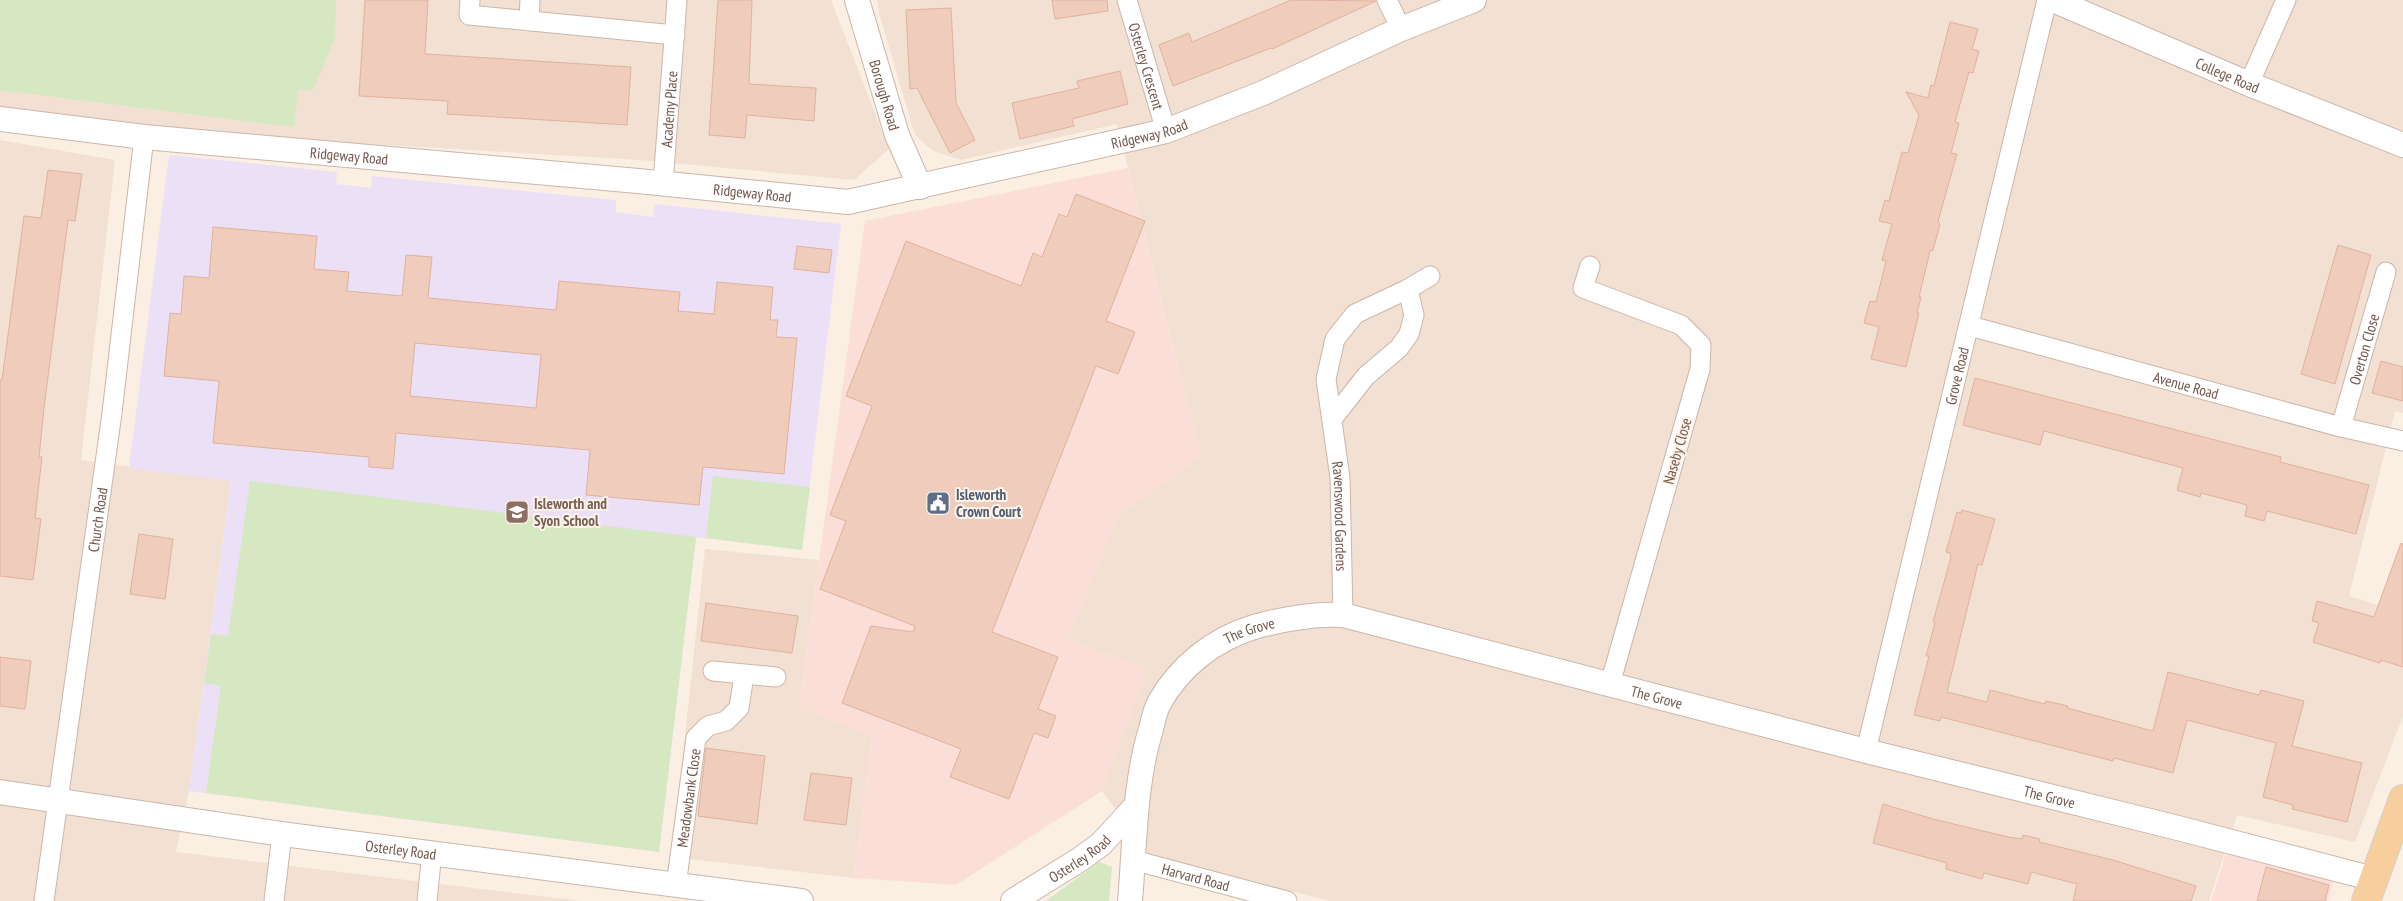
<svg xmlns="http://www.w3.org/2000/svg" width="2403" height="901" viewBox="0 0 2403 901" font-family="'PT Sans Narrow',sans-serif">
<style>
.residential{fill:#f2e0d2}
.commercial{fill:#fbded7}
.education{fill:#ece0f7}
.green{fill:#d5e8c2}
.building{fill:#efccbc;stroke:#e1b19d;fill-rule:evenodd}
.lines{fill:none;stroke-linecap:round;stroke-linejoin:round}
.minor-casing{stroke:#cbb6aa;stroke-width:21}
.tertiary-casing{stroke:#cbb6aa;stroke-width:26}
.primary-casing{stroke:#d7cfcc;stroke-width:30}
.minor{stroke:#fff;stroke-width:19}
.tertiary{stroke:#fff;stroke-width:24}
.primary{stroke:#f7ce9e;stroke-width:28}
.labels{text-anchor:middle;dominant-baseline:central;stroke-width:4;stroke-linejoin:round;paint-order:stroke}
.street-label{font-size:15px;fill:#71554a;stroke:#fef4e9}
.service-label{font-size:15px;font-weight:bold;fill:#4e5e75;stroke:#fef4e9;text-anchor:start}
.education-label{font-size:15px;font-weight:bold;fill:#785e54;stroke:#fef4e9;text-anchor:start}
</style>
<rect width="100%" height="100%" fill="#fbefe3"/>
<path class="residential" d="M 0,0 L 831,0 L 889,149 L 854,180 L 640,160 L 133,130 L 0,109 Z
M 877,0 L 2403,0 L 2403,413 L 2395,411 L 2349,596 L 2403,613 L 2403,716 L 2355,842 L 2237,815 L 2209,901 L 1330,901 L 1149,855 L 1102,791 L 1147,669 L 1068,639 L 1118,516 L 1201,457 L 1117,124 L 961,160 L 933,151 L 915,135 L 880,17 Z
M 0,140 L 115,160 L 81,460 L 231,480 L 189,791 L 176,852 L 581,901 L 0,901 Z
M 705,549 L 819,560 L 799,708 L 872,736 L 854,878 L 672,857 Z"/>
<path class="commercial" d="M 1128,168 L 1201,457 L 1118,516 L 1068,639 L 1147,669 L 1102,791 L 956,885 L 854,878 L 872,736 L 799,709 L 865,221 Z
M 2228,847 L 2333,881 L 2328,901 L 2211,901 Z"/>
<path class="education" d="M 169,155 L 337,172 L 336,184 L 355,186 L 371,188 L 372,176 L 616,200 L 616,212 L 653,217 L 655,204 L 841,224 L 802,550 L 696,537 L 659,852 L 189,791 L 231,481 L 129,468 Z"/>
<path class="green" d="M 0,0 L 336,0 L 335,38 L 313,90 L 298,90 L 294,127 L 0,90 Z
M 713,476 L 810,487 L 802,550 L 706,538 Z
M 250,481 L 696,537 L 659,852 L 206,793 L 221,686 L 204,683 L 211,634 L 228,636 Z
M 1099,862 L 1112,867 L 1109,901 L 1046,901 Z"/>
<path class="building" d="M 365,0 L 428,0 L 425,54 L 631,67 L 627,125 L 447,114 L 448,101 L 359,96 Z
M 718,0 L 752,0 L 749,84 L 816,88 L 814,121 L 747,115 L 745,138 L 709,135 Z
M 1052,0 L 1107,0 L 1108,11 L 1055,19 Z
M 1291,0 L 1376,1 L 1272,49 L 1271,48 L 1173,86 L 1159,45 L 1189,33 L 1192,42 Z
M 951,8 L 956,103 L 975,140 L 950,153 L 917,88 L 910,89 L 906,10 Z
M 1950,22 L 1978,29 L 1972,49 L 1979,51 L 1973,73 L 1969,72 L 1955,122 L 1959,123 L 1951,153 L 1957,154 L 1940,214 L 1938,222 L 1940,224 L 1933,250 L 1930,251 L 1919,297 L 1921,297 L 1917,313 L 1919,313 L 1906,367 L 1871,359 L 1879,327 L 1864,323 L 1870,301 L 1876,302 L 1886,261 L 1882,260 L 1892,224 L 1879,221 L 1885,200 L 1889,201 L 1902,152 L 1908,153 L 1919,115 L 1906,92 L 1928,98 L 1931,85 L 1934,86 Z
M 1120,71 L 1128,104 L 1072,119 L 1074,126 L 1020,139 L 1012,103 L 1079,88 L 1077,81 Z
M 48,170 L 82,174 L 75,221 L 68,220 L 44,408 L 39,457 L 42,457 L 35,518 L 41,519 L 33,580 L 0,576 L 0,380 L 2,380 L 24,216 L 41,218 Z
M 1076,194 L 1145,221 L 1106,321 L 1135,332 L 1118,374 L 1096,366 L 992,632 L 1058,657 L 1038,709 L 1056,716 L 1048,738 L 1034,733 L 1009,799 L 950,777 L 961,749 L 842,703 L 871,626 L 913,632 L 915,626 L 820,589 L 846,521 L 830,515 L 872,406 L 846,396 L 906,241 L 1021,286 L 1033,253 L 1042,257 L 1059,214 L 1067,217 Z
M 213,227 L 317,236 L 314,269 L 349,272 L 347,291 L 402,296 L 406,255 L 432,257 L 428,298 L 556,310 L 559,281 L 680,292 L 678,311 L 714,314 L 717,282 L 773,287 L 770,320 L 778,320 L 776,337 L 797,338 L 784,474 L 703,467 L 699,505 L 586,495 L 590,450 L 396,433 L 393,469 L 369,467 L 369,457 L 213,443 L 219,381 L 164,376 L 170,313 L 181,314 L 184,276 L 209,278 ZM 415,343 L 541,355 L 536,408 L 410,396 Z
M 2338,245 L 2371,255 L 2335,384 L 2301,374 Z
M 797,246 L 832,250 L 829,273 L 794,269 Z
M 2381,361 L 2403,367 L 2403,401 L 2372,393 Z
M 1975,378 L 2281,457 L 2280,462 L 2369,485 L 2356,534 L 2267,511 L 2264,521 L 2245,516 L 2247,505 L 2201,493 L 2200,497 L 2177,490 L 2183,468 L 2044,431 L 2040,445 L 1963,425 Z
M 1962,510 L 1995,519 L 1982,565 L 1978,564 L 1947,692 L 1987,702 L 1990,690 L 2045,704 L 2046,701 L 2068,706 L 2067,708 L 2153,731 L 2168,672 L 2259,695 L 2261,690 L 2304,701 L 2292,746 L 2362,763 L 2347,822 L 2292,809 L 2293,805 L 2263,797 L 2276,743 L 2187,720 L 2173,773 L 2114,758 L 2113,761 L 1941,717 L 1940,721 L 1914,715 L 1929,656 L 1926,656 L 1935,623 L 1933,622 L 1951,557 L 1950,553 L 1946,552 L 1957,512 L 1961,513 Z
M 139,534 L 173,539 L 165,599 L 130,594 Z
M 2401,543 L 2403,544 L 2403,667 L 2381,660 L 2380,663 L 2313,642 L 2319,623 L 2312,621 L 2317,601 L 2374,617 Z
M 706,603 L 798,616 L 792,653 L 701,641 Z
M 0,657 L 31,661 L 25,709 L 0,706 Z
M 706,748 L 765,756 L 757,824 L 698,816 Z
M 811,773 L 852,778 L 846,825 L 804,820 Z
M 1883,804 L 1933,819 L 2008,837 L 2022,839 L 2023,835 L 2040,839 L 2039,842 L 2113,860 L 2196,886 L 2191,901 L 2073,901 L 2077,884 L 2031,872 L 2028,884 L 1984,873 L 1982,879 L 1946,869 L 1947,863 L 1873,843 Z
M 2266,867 L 2329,885 L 2325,901 L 2257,901 Z"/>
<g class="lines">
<g class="minor-casing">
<g id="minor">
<path d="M 470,0 L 469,15 L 675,35"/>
<path id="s1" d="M 1127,0 L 1166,131"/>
<path d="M 1387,0 L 1401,29"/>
<path d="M 529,21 L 530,0"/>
<path d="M 2249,84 L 2286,0"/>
<path id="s2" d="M 663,183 L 677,0"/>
<path d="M 1590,266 L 1583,288 L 1681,325 L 1701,345 L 1700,369 L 1610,684"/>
<path d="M 1408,289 L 1430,276"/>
<path id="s3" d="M 1970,326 L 2341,427 L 2403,441"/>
<path id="s4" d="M 1333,418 L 1366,376 L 1399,348 L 1409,334 L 1414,315 L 1408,289 L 1355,314 L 1335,339 L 1326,379 L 1340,478 L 1343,615"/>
<path id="s5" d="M 2341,427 L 2386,272"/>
<path d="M 713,671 L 776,677"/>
<path id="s6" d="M 1866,751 L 2047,0"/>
<path id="s7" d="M 1133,860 L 1287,901"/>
<path id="s8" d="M 676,886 L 696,738 L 708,726 L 726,721 L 739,708 L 744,675"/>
<path id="s9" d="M 44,901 L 112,413 L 144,137"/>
<path d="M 274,901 L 282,834"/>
<path d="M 427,901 L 432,852"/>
</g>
</g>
<g class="tertiary-casing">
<g id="tertiary">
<path id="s10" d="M 857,0 L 897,135 L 920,187"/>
<path id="s11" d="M 2053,0 L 2249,84 L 2403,145"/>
<path id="s12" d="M 0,119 L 144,137 L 638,181 L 848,202 L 1166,131 L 1263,93 L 1401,29 L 1474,0"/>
<path id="s13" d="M 0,792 L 282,834 L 801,901"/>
<path id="s14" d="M 1013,901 L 1079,860 L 1101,844 L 1137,805"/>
<path id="s15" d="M 1130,901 C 1135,844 1134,784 1151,729 C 1153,720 1155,711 1159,703 C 1179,667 1214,639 1254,627 C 1283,619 1313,613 1343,615 L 1866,751 L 2174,827 L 2374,879"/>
</g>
</g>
<g class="primary-casing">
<path id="primary" d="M 2366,901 L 2403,799"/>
</g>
<use href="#minor" class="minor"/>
<use href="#tertiary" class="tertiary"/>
<use href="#primary" class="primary"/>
</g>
<defs>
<g id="civic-square" transform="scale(1.25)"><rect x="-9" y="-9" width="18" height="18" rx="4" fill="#5c6f8a" stroke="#fef4e9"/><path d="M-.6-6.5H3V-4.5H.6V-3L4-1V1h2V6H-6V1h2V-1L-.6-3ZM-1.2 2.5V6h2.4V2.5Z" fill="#fff"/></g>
<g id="school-square" transform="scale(1.25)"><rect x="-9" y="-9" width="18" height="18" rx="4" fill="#8d6e63" stroke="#fef4e9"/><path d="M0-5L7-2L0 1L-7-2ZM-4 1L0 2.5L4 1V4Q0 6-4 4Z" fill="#fff"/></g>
</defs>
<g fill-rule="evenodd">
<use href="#civic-square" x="938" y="503"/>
<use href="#school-square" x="517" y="512"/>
</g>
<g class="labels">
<g class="street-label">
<text stroke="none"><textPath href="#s1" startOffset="69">Osterley Crescent</textPath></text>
<text stroke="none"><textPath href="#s11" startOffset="190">College Road</textPath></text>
<text stroke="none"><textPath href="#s10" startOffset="99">Borough Road</textPath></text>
<text stroke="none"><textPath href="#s2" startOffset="74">Academy Place</textPath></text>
<text stroke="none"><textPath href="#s12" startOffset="1161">Ridgeway Road</textPath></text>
<text stroke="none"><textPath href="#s12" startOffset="351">Ridgeway Road</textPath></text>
<text stroke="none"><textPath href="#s12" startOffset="756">Ridgeway Road</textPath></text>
<text stroke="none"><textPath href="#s5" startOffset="81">Overton Close</textPath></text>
<text stroke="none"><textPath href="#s6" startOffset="386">Grove Road</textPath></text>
<text stroke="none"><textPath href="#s3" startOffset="224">Avenue Road</textPath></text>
<text transform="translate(1677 451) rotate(-74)">Naseby Close</text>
<text stroke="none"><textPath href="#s4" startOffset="430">Ravenswood Gardens</textPath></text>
<text stroke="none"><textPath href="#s9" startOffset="385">Church Road</textPath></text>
<text stroke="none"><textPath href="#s15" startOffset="320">The Grove</textPath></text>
<text stroke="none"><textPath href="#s15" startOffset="740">The Grove</textPath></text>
<text stroke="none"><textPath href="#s15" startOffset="1145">The Grove</textPath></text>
<text stroke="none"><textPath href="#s8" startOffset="89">Meadowbank Close</textPath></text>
<text stroke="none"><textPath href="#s13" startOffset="405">Osterley Road</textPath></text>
<text stroke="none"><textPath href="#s14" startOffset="79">Osterley Road</textPath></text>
<text stroke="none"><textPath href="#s7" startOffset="65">Harvard Road</textPath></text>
</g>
<g class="service-label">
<text x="956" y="494">Isleworth<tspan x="956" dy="17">Crown Court</tspan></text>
</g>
<g class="education-label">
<text x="534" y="503">Isleworth and<tspan x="534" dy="17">Syon School</tspan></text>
</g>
</g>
</svg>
